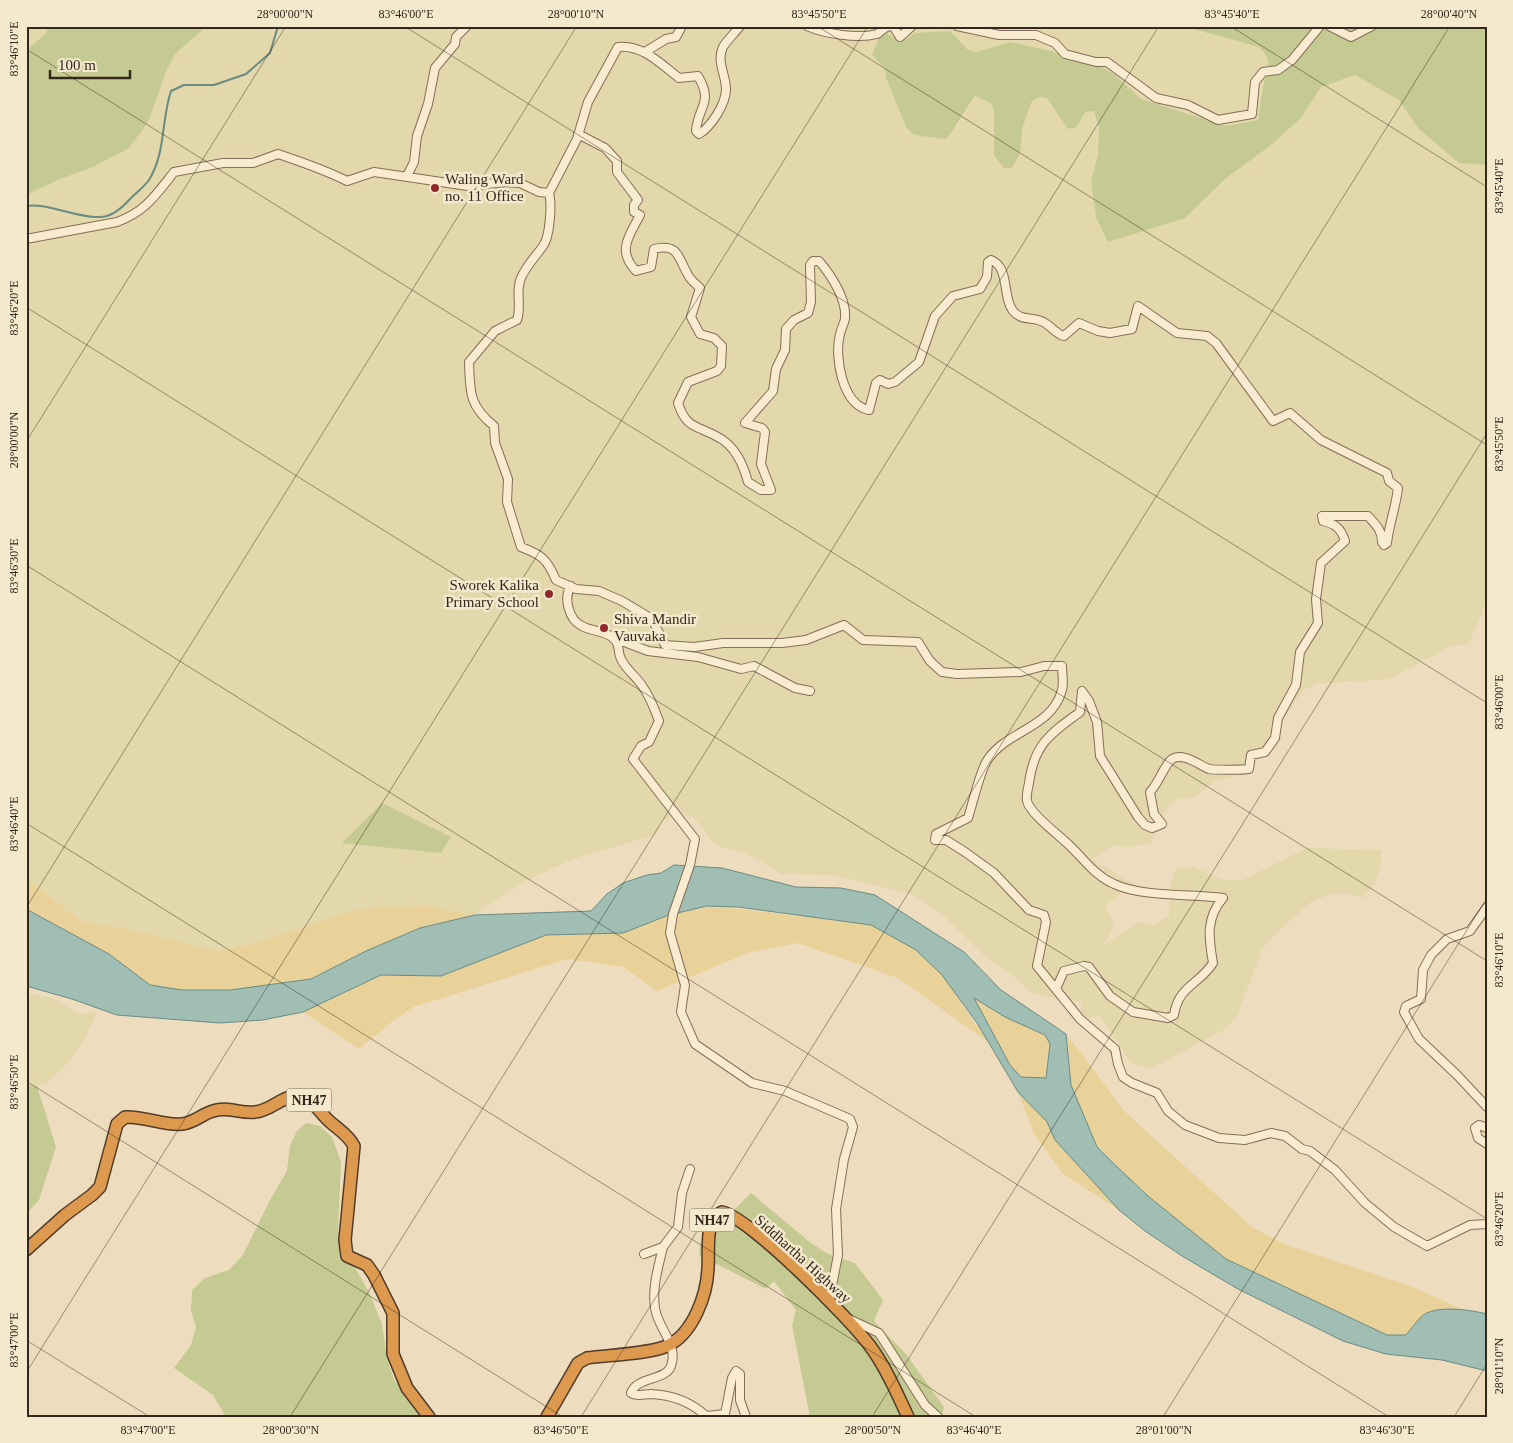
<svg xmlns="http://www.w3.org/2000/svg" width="1513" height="1443" viewBox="0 0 1513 1443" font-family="'Times New Roman',serif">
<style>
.farmland{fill:#e2d8ab}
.green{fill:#c5ca92}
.sand{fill:#e9d29a}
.water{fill:#a1beb5;stroke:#698b82;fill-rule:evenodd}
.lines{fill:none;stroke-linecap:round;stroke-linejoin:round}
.stream{stroke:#698b82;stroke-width:2}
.minor-casing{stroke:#846e57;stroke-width:10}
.highway-casing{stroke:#523c2c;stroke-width:14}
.minor{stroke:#f8ebd0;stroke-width:8}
.highway{stroke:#dd9a4e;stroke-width:11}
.ticks{fill:none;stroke:#34271c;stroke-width:1;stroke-opacity:0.45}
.poi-dot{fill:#92282c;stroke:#f4e8cd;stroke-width:2}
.labels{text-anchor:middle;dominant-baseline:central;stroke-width:5;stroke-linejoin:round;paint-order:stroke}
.shield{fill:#f4e8cd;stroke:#6e6151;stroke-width:1}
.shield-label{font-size:14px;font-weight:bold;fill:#34271c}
.poi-label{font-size:15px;fill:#34271c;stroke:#f4e8cd;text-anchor:start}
.street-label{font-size:15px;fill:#34271c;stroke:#f4e8cd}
.neatline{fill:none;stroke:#34271c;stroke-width:2}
.ticks-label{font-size:12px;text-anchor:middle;fill:#34271c}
</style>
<rect width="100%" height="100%" fill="#edddbe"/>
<path class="farmland" d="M 26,26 L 49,26 L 46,33 L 26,51 Z
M 207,26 L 1182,26 L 1259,47 L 1266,53 L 1270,70 L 1263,84 L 1258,120 L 1226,126 L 1141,99 L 1115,75 L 1101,67 L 1051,51 L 1010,42 L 977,52 L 968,50 L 950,31 L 901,43 L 872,55 L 885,69 L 886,78 L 906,127 L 958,126 L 964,109 L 976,96 L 991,103 L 994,111 L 994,155 L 1020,153 L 1023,126 L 1032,101 L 1039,97 L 1047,98 L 1077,127 L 1085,112 L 1094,111 L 1099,127 L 1098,155 L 1091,181 L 1096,217 L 1226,178 L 1270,146 L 1301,118 L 1321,87 L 1355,75 L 1399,100 L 1419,129 L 1459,163 L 1487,165 L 1487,600 L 1469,644 L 1451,646 L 1390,679 L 1318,684 L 1302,691 L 1249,772 L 1215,781 L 1195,797 L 1179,799 L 1166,810 L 1152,842 L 1129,848 L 1114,845 L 1093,858 L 1096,862 L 1134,884 L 1105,906 L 1114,924 L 1107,940 L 1098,949 L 1137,922 L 1154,925 L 1169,916 L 1170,885 L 1176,868 L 1193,867 L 1225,880 L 1243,880 L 1307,848 L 1381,850 L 1381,867 L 1375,883 L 1363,898 L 1346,893 L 1328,895 L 1311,902 L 1272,937 L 1262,950 L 1237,1016 L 1226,1029 L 1150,1069 L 1131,1063 L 1100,1016 L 1080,1019 L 1082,1002 L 1032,993 L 1006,970 L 991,962 L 941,913 L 912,894 L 833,875 L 781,874 L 745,852 L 720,847 L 713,843 L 693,816 L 680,815 L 663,820 L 655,835 L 573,859 L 526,881 L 475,915 L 425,905 L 217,951 L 128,929 L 83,922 L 26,878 L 26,195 L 60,179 L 91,168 L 167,69 L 175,54 Z
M 26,993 L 53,998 L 75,1011 L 84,1014 L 92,1012 L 96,1015 L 83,1042 L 65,1066 L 46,1084 L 37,1086 L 26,1085 Z"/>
<path class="green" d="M 49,26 L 207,26 L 175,54 L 167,69 L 148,122 L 129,148 L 91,168 L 60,179 L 26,195 L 26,51 L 46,33 Z
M 1182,26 L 1487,26 L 1487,165 L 1459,163 L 1419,129 L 1399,100 L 1355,75 L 1321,87 L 1301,118 L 1270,146 L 1226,178 L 1185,218 L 1108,242 L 1096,217 L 1091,181 L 1098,155 L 1099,127 L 1094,111 L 1085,112 L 1077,127 L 1068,129 L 1047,98 L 1039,97 L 1032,101 L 1023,126 L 1020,153 L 1012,168 L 1004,168 L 994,155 L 994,111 L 991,103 L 975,96 C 964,110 958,125 946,139 L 920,136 L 912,133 L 906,127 L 886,78 L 885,69 L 872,55 L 879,38 L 887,33 L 901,43 L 915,33 L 950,31 L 968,50 L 977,52 L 1010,42 L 1051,51 L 1101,67 L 1115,75 L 1141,99 L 1226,126 L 1258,120 C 1260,109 1261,98 1263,87 C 1266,70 1275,62 1259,47 Z
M 382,803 L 451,837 L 441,853 L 342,843 Z
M 26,1085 L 37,1086 L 56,1147 L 39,1200 L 26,1214 Z
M 306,1123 L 320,1126 L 332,1137 L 341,1162 L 338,1229 L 341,1243 L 370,1294 L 382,1324 L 387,1359 L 394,1379 L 420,1417 L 226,1417 L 213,1395 L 174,1368 L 191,1345 L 196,1327 L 191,1311 L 192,1290 L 205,1278 L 229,1270 L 243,1255 L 270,1200 L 287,1171 L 290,1145 L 297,1131 Z
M 751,1193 L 811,1243 L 828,1254 L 855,1263 L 883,1300 L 874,1321 L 906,1354 L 944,1407 L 942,1417 L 810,1417 L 792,1325 L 796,1310 L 774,1281 L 766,1289 L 699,1255 L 704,1218 L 734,1210 Z"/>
<path class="sand" d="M 26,878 L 83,922 L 128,929 L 217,951 L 255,943 L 360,909 L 425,905 L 475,915 L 420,928 L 366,951 L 311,979 L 230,990 L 182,990 L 150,985 L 109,954 L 26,909 Z
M 715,906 L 871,925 L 916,950 L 942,975 L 988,1042 L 898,978 L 797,943 L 748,953 L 657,991 L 623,967 L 568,959 L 413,1007 L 393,1021 L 359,1049 L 303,1012 L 381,975 L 441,976 L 546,935 L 623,933 L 673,914 Z
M 973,998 L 1005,1017 L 1045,1035 L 1050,1044 L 1046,1079 L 1021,1077 L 1010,1065 Z
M 1067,1036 L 1083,1055 L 1124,1111 L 1252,1227 L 1284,1244 L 1410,1286 L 1460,1308 L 1423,1315 L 1406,1335 L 1387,1335 L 1226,1259 L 1148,1196 L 1112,1162 L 1097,1147 L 1071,1085 Z
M 1018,1092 L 1047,1122 L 1055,1140 L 1119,1210 L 1062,1173 L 1034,1134 Z"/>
<path class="water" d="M 674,865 L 722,868 L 796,887 L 841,888 L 875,895 L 964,952 L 1001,990 L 1066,1034 L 1071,1085 L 1097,1147 L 1112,1162 L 1148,1196 L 1226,1259 L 1387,1335 L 1406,1335 C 1411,1329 1416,1322 1421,1317 C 1434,1304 1471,1310 1487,1314 L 1487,1371 L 1442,1360 L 1386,1354 L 1343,1341 L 1238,1289 L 1182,1256 L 1145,1231 L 1119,1210 L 1055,1140 L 1047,1122 L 1018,1092 L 977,1023 L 942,975 L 916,950 L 871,925 L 738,907 L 707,906 L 669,915 L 623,933 L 546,935 L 441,976 L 381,975 L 303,1012 L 263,1020 L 220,1023 L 117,1015 L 72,999 L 26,986 L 26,909 L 109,954 L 150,985 L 182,990 L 230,990 L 311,979 L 366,951 L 420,928 L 475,915 L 591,911 L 607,894 L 623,883 L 647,875 L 661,873 ZM 974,998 L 1005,1017 L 1045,1035 L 1050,1044 L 1046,1078 L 1021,1077 L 1010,1065 Z"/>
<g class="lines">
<path class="stream" d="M 26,206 C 50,203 73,217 98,217 C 110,218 122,208 130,199 C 136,193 144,187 149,180 C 166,152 161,121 171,91 L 184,85 L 214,85 L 246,74 L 270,53 L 278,26"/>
<g class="minor-casing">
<path id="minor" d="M 807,26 C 825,34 858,39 877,34 C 882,32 883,27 890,26
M 893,26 L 900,37 L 912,26
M 957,26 L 999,35 L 1036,35 L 1055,43 L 1065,54 L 1096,62 L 1107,62 L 1156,98 L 1188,105 L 1218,120 L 1252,114 L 1255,82 L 1263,72 L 1278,70 L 1292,60 L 1320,26
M 1329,26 L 1351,37 L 1372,26
M 645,52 L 666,39 L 676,37 L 682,26
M 578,134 L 605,148 L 617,161 L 617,172 L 638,200 L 634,205 L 634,212 L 640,215 C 630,235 616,250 636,271 L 651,267 L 654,249 C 678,243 678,257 687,273 C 690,280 695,283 700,288 L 691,317 L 700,334 L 714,338 L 722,346 L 721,366 L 717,371 L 688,382 L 678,403 C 686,428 695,425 716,436 C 735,445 743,464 748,482 L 761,490 L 771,490 L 761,464 L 765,432 L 762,428 L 745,423 L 773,391 L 776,369 L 785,350 L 786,329 L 794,320 L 808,313 L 811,302 L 810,265 L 813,261 L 819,261 C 831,275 847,299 845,319 C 844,324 841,329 840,334 C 834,356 842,405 869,410 L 876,383 L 880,380 L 888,384 L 895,382 L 919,362 L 935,316 L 953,296 L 980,289 L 987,277 L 988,262 L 991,260 C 1010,267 1002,297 1013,311 C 1022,322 1035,316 1045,323 C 1052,327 1056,334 1064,336 L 1079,323 L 1098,331 L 1110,333 L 1132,329 L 1138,306 L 1177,333 L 1207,336 L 1216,343 L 1273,421 L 1290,413 L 1321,440 L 1387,473 L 1389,481 L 1398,488 C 1396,507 1389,524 1387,543 L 1384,545 L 1382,542 C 1382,530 1376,525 1368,516 L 1322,516 L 1323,521 C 1335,524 1341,528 1345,541 L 1321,563 L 1316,599 L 1318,623 L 1300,652 L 1296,685 L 1278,718 L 1275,738 L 1265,752 L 1251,755 L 1249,769 C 1244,770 1213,770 1209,769 C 1199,765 1183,752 1172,759 C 1164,765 1159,783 1150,792 L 1154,814 L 1162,824 L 1152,828 L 1145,825 L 1138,817 L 1100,756 L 1097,722 L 1089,701 L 1082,691 L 1080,712 C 1051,733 1034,744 1029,783 C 1028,788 1026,796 1027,801 C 1030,814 1059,835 1069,845 C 1084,859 1094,875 1114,884 C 1141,897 1192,894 1223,898 C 1205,919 1209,939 1213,963 C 1200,984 1178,986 1174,1015 L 1168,1018 L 1133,1012 L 1110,996 L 1089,967 L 1084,966 L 1064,971 L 1056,989
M 407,176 L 414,162 L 417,136 L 428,104 L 435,68 L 455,44 L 456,37 L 467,26
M 549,193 C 552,204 550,237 543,246 C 536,256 526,266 521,278 C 515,292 522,306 517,320 L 495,331 L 469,362 C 470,392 469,406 494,426 L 495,443 L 508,479 L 507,502 L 521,547 C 542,555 547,559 556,580 L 576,589 L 599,591 L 622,601 L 652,619 L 665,645 L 694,647 L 723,643 L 782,643 L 806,640 L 844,625 L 863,640 L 918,642 L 930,661 L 942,672 L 957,674 L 1021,672 L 1044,666 L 1062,666 C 1062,673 1064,683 1062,690 C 1052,728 1008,730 988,759 C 980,770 973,803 968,818 L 936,834 L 935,840 L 946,840 L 965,852 L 994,873 L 1029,910 L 1044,915 L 1046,922 L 1037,966 L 1080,1019 L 1115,1049 L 1118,1064 L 1123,1077 L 1132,1083 L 1157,1093 L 1168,1111 L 1185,1125 L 1219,1138 L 1245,1140 L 1271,1133 L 1285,1136 L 1302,1149 L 1310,1151 L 1335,1170 L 1365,1203 L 1394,1227 L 1427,1246 L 1470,1225 L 1487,1224
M 26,239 L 117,222 C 146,211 155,196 174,172 L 223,163 L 253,163 L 278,154 C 302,162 325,170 347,181 L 374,172 L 468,186 L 506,182 L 520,183 L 539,192 L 549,193 L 577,139 L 588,102 L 618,47 C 642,44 661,64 679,78 L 698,76 C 714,104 698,105 696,131 L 699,134 C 711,127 726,104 726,89 C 726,75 716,61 723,47 C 727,40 735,33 740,26
M 571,586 C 563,598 569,620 582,626 C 592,632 606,630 614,639 C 621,646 617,652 621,659 C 626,670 637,677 643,687 C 650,697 655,710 659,721 L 649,742 L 641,746 L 633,759 L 695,839 L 690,865 L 673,914 L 670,933 L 685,985 L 681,1012 L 695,1044 L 752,1083 L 785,1091 L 850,1119 L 853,1127 L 844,1159 L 836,1209 L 838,1255 L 829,1301
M 614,638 L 648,651 L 698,657 L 741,669 L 754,666 L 795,688 L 810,691
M 1487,907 L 1470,931 L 1447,939 L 1431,955 L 1423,970 L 1421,999 L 1406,1006 L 1404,1012 L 1419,1039 L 1457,1075 L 1487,1107
M 1487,1128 L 1479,1125 L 1475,1128 L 1478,1138 L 1487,1144
M 663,1247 L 678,1227 L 682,1193 L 690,1169
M 644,1254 L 663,1247 C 658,1268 652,1287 655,1308 C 657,1327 679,1345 671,1366 C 666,1381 637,1376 631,1393 C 637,1397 644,1394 651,1394 C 672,1395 691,1402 706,1416 L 725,1414 L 732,1378 L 736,1371 L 740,1374 L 740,1400 L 746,1417
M 847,1318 L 879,1333 L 925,1405 L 938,1417"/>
</g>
<g class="highway-casing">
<path id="highway" d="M 26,1250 L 65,1215 L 92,1195 L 100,1187 L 117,1124 L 125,1117 C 145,1116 163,1126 182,1124 C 194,1123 202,1114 213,1111 C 228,1106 241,1114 255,1112 C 270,1111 280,1098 294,1096 C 310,1095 318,1110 327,1119 C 337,1129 347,1133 354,1146 L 345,1240 L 347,1256 L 367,1265 L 374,1275 L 393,1313 L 393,1354 L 407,1388 L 429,1417
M 547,1417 L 578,1363 L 587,1358 C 608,1355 649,1354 667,1346 C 693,1334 707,1295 708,1268 C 709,1252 706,1229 715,1216 L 722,1212 C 750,1218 850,1319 870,1346 C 885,1366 897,1393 908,1417"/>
</g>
<use href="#minor" class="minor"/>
<use href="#highway" class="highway"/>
</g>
<path class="ticks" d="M 404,26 L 1487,703M 817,26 L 1487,445M 1230,26 L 1487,187M 26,49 L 1487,961M 26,307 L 1487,1219M 26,442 L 286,26M 26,565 L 1389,1417M 26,823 L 976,1417M 26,908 L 577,26M 26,1081 L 563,1417M 26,1340 L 150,1417M 26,1373 L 868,26M 290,1417 L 1159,26M 581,1417 L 1450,26M 872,1417 L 1487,433M 1163,1417 L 1487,898M 1454,1417 L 1487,1364"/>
<g class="poi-dot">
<circle cx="435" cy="188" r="5"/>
<circle cx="549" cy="594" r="5"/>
<circle cx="604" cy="628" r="5"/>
</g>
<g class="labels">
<g class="shield">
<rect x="286.5" y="1088.5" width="45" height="23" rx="4"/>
<rect x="689.5" y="1208.5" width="45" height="23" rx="4"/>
</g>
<g class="shield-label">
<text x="309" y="1100">NH47</text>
<text x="712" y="1220">NH47</text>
</g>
<g class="poi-label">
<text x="445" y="179">Waling Ward<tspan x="445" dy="17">no. 11 Office</tspan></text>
<text x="539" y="585" text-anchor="end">Sworek Kalika<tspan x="539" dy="17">Primary School</tspan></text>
<text x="614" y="619">Shiva Mandir<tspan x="614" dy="17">Vauvaka</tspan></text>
</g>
<g class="street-label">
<text transform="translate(803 1259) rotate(42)">Siddhartha Highway</text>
</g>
</g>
<rect width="1513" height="1443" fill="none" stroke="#f4e8cd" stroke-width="55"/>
<path d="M50 70v8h80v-8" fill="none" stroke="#34271c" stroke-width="2.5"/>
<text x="58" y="70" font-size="15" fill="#34271c" stroke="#f4e8cd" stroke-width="4" paint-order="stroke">100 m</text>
<rect x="28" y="28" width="1458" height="1388" class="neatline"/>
<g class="ticks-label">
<text x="285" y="18">28°00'00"N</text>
<text x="406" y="18">83°46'00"E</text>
<text x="576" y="18">28°00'10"N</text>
<text x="819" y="18">83°45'50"E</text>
<text x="1232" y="18">83°45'40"E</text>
<text x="1449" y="18">28°00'40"N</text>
<text transform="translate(14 49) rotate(-90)" y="4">83°46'10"E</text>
<text transform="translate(1499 186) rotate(-90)" y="4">83°45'40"E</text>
<text transform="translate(14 308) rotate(-90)" y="4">83°46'20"E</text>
<text transform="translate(14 440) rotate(-90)" y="4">28°00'00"N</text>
<text transform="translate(1499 444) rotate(-90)" y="4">83°45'50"E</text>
<text transform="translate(14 566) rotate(-90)" y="4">83°46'30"E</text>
<text transform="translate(1499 702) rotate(-90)" y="4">83°46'00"E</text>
<text transform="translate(14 824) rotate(-90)" y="4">83°46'40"E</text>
<text transform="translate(1499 960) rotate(-90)" y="4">83°46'10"E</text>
<text transform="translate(14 1082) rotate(-90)" y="4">83°46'50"E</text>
<text transform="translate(1499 1219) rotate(-90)" y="4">83°46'20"E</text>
<text transform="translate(14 1340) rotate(-90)" y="4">83°47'00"E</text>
<text transform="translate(1499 1366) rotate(-90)" y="4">28°01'10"N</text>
<text x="148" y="1434">83°47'00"E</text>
<text x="291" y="1434">28°00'30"N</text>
<text x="561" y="1434">83°46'50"E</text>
<text x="873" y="1434">28°00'50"N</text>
<text x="974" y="1434">83°46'40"E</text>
<text x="1164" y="1434">28°01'00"N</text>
<text x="1387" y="1434">83°46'30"E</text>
</g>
</svg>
